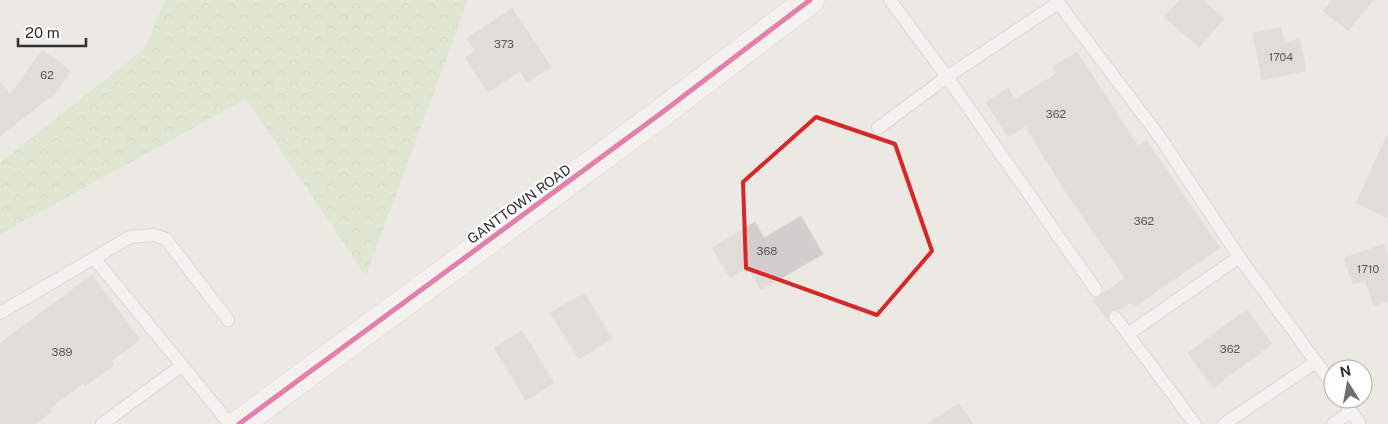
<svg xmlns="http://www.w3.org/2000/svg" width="1388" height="424" viewBox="0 0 1388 424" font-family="'Public Sans',sans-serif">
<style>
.forest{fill:url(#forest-crowns)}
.building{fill:#d1cecb;stroke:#d7d4d0}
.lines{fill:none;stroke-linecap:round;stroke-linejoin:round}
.service-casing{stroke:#c5c4c5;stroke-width:14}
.tertiary-casing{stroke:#c5c4c5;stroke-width:29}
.service{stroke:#fcfcfb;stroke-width:12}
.tertiary{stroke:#fcfcfb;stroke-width:28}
.cycleway-casing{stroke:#fff;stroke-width:8}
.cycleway{stroke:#d6006c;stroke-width:5}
.marked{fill:none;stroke:#d62828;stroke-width:4;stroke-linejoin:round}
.labels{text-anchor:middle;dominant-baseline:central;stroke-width:4.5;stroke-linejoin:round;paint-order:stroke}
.number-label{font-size:11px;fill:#585857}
.street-label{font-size:14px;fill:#2e2e2e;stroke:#fff}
</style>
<defs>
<pattern id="forest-crowns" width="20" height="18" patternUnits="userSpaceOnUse" patternTransform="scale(1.25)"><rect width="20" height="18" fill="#cee6be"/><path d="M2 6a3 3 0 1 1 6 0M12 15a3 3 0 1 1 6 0" fill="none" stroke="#b1c6a4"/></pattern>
</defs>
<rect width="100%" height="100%" fill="#ece8e4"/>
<path class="forest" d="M 165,0 L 468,0 L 366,276 L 246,99 L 0,234 L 0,163 L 145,48 Z"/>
<path class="building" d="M 1180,0 L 1203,0 L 1224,19 L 1199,47 L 1164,17 Z
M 1332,0 L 1374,0 L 1348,31 L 1323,11 Z
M 512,8 L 551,67 L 527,82 L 520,71 L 488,92 L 465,58 L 475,51 L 467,38 Z
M 1281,27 L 1284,43 L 1300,39 L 1306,71 L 1262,80 L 1253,33 Z
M 42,50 L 71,71 L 51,99 L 49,98 L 0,136 L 0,82 L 10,95 Z
M 1077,52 L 1138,146 L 1146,140 L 1220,248 L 1134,307 L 1131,303 L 1119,310 L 1111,310 L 1107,319 L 1093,300 L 1125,278 L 1067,194 L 1025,126 L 1008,137 L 986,102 L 1008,88 L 1015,100 L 1057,73 L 1053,67 Z
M 1388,133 L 1388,218 L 1356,203 Z
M 801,216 L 823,254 L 761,290 L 748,267 L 730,278 L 712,248 L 755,222 L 764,238 Z
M 1384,244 L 1388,256 L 1388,301 L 1374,306 L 1365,280 L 1353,284 L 1344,258 Z
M 92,275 L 140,340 L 111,361 L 114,365 L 85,386 L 83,383 L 49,409 L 51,412 L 35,424 L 0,424 L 0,343 Z
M 584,293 L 612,338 L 579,359 L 550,313 Z
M 1247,309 L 1272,344 L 1213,388 L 1188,353 Z
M 522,331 L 554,383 L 526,400 L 494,348 Z
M 959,403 L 973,424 L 927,424 Z"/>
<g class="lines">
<g class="service-casing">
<path id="service" d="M 890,0 L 947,77 L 1096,290
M 1056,0 L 1162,140 L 1239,257 L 1333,385
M 878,128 L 947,77 L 1058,3
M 94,258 L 230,424
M 0,313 L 130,237 L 154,235 L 166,239 L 228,320
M 1115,317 L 1195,424
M 1128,334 L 1239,257
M 1343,399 L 1360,424
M 102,424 L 181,366
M 1224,424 L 1316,362
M 1333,424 L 1351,411"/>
</g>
<g class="tertiary-casing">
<path id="tertiary" d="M 239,424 L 660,114 L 810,0"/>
</g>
<use href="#service" class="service"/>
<use href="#tertiary" class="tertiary"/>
<g class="cycleway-casing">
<path id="cycleway" d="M 239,424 L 660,114 L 810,0"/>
</g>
<use href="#cycleway" class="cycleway"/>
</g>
<path d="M0 0H1388V424H0ZM 816,117 L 895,144 L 932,251 L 877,315 L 746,268 L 743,182 Z" fill="#ece8e4" fill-opacity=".55" fill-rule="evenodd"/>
<path class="marked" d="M 816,117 L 895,144 L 932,251 L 877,315 L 746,268 L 743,182 Z"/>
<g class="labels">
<g class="number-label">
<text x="504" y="44">373</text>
<text x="1281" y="57">1704</text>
<text x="47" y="75">62</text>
<text x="1056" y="114">362</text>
<text x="1144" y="221">362</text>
<text x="767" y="251">368</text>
<text x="1368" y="269">1710</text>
<text x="1230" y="349">362</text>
<text x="62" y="352">389</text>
</g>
<g class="street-label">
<text transform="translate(519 204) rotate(-36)">GANTTOWN ROAD</text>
</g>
</g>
<g transform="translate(1348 384) rotate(349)"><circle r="24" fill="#ffffff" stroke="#ababab"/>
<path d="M0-4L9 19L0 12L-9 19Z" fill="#706f6e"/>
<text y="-8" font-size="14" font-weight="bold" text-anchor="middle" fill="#2e2e2e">N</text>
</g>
<path d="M18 38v8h68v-8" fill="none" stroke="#2e2e2e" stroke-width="2.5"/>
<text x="25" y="38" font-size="15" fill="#2e2e2e" stroke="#ffffff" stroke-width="4" paint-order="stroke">20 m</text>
</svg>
